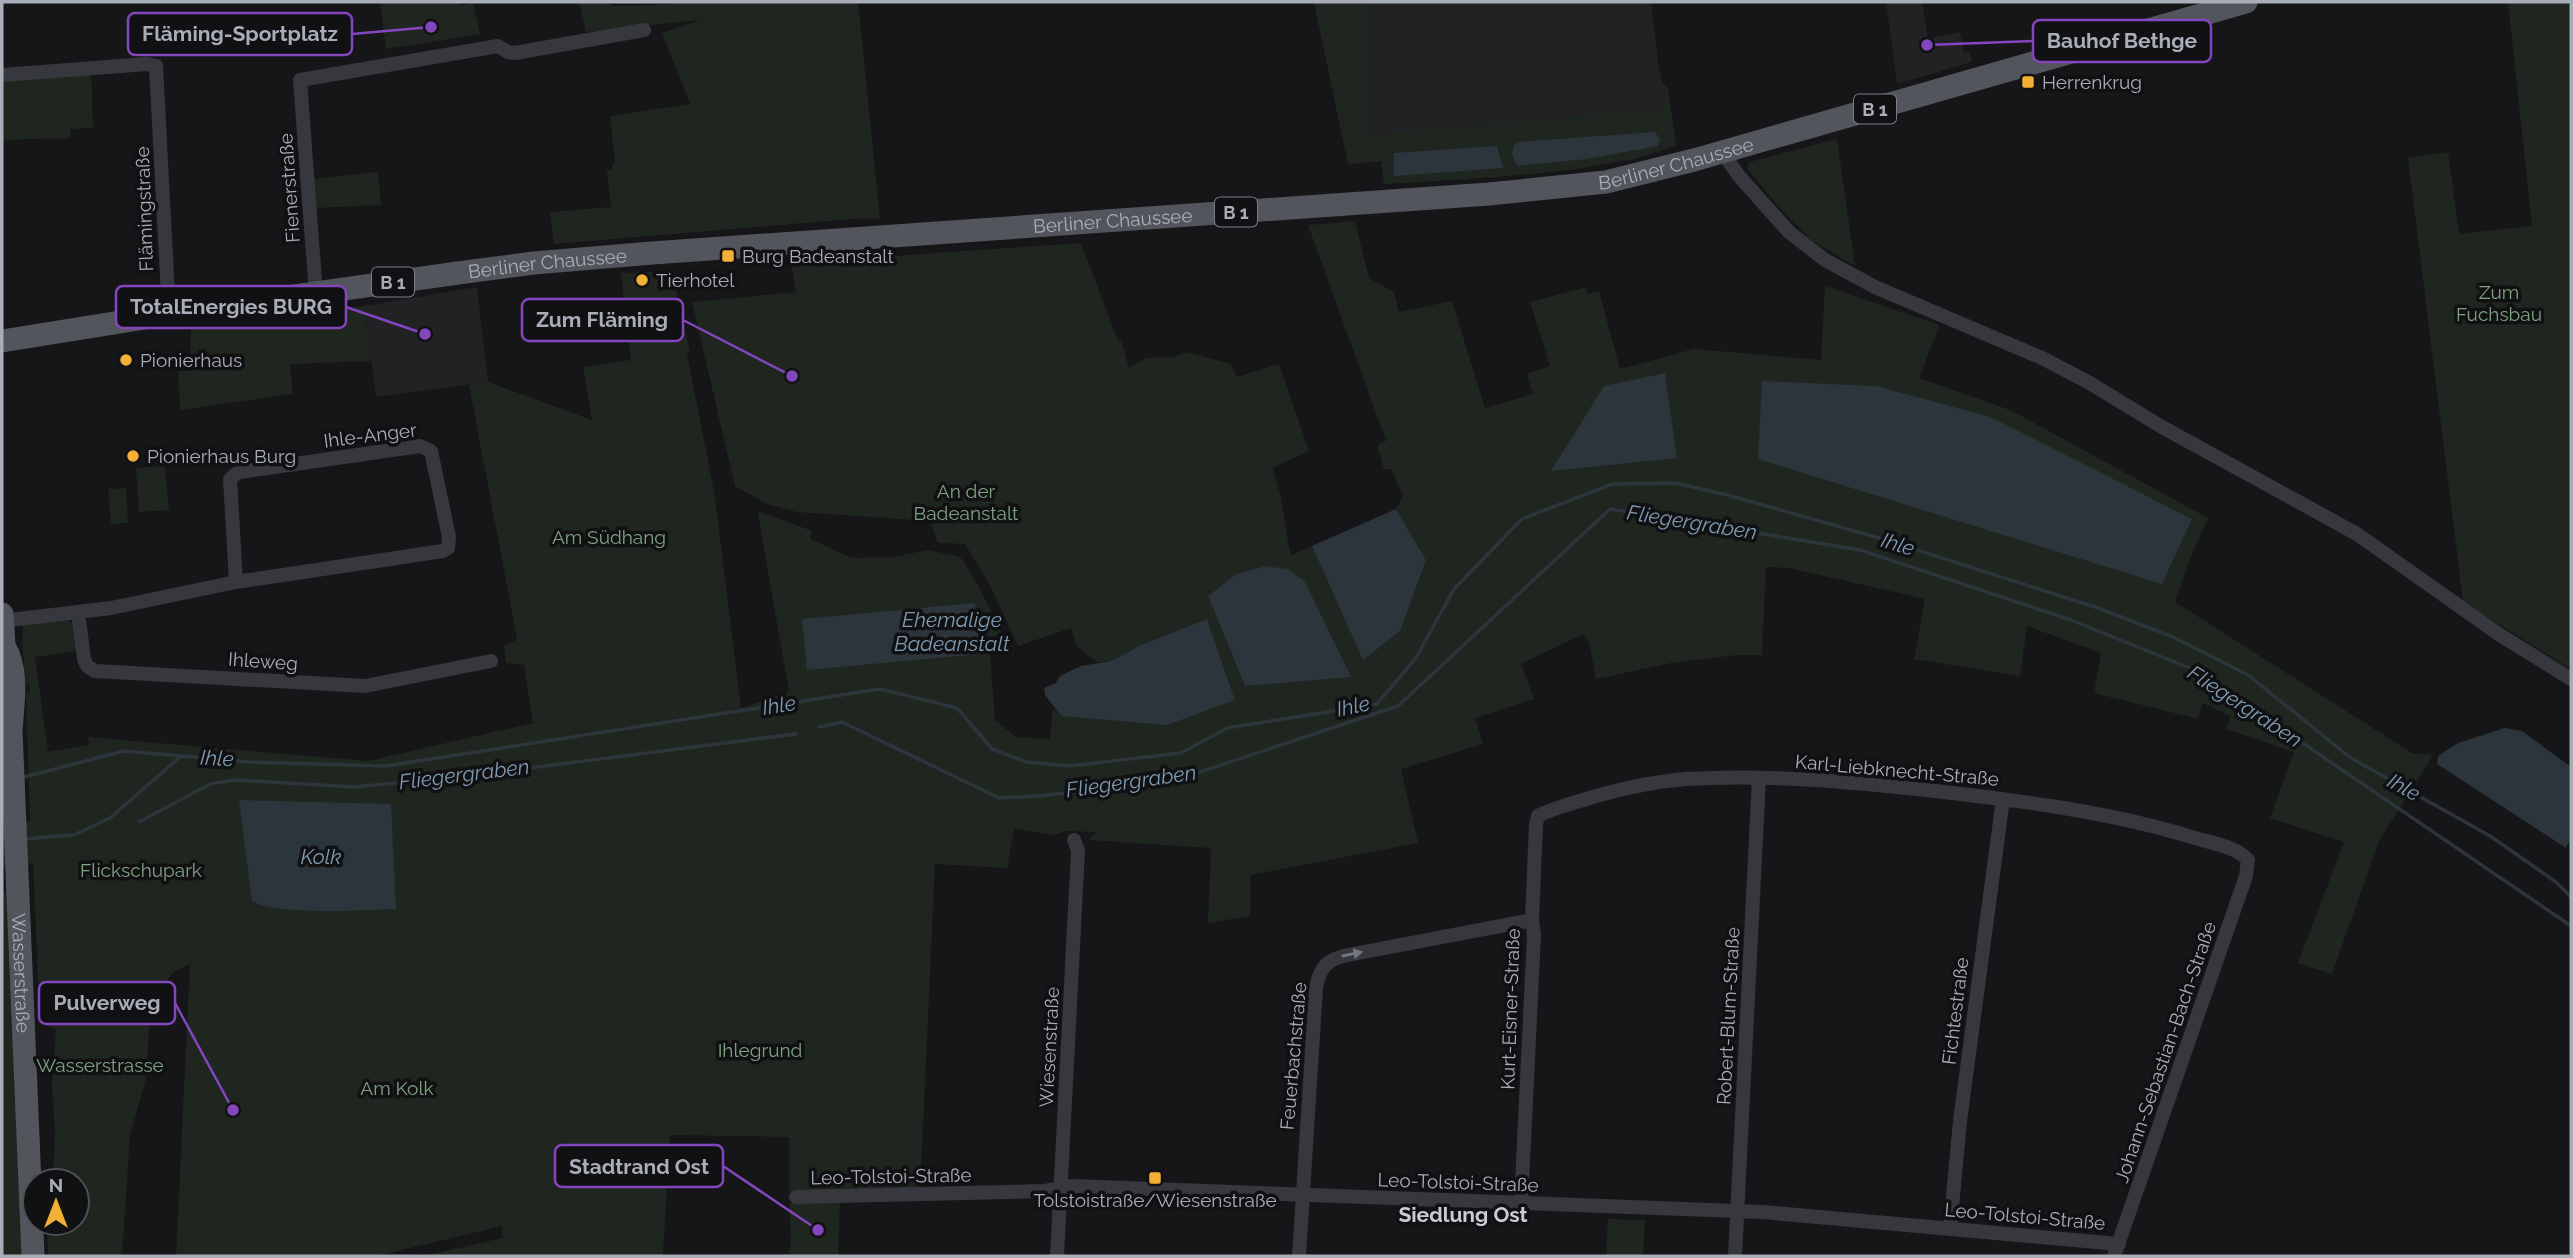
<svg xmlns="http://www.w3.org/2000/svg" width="2573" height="1258" viewBox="0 0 2573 1258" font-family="Raleway,sans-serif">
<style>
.built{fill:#222225}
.green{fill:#1e261f;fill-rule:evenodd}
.water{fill:#2c353c}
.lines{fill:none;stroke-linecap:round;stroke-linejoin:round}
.stream{stroke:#2c353c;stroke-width:3.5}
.street{stroke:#37383d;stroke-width:14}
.primary{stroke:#53555c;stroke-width:23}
.oneway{fill:#757881}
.poi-dot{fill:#f2b134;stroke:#111113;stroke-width:2.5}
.labels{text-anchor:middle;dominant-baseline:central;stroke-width:7;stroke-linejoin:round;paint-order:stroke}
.shield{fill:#111113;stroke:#7b7e86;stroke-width:2}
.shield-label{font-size:18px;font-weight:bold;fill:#a8adb8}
.poi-label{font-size:19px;fill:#a8adb8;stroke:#111113;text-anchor:start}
.street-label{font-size:19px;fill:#a8adb8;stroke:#111113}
.park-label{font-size:19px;fill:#7fa381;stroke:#111113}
.water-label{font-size:21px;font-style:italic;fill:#7f9bb3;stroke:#111113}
.neighbourhood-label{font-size:21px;font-weight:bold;fill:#c9ccd4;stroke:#111113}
.leader{fill:none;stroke:#8446be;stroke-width:2.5}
.callout-dot{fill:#8446be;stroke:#111113;stroke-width:2.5}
.callout{fill:#111113;stroke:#8446be;stroke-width:2.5}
.callout-label{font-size:21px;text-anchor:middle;font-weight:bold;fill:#a8adb8}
</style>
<rect width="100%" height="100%" fill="#161618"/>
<path class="built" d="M 1314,2 L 1651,2 L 1658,63 L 1663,84 L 1668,89 L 1676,146 L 1635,159 L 1578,169 L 1495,177 L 1384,184 L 1381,161 L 1348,164 Z
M 1886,2 L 1922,2 L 1928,39 L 1960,32 L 1964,53 L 1970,52 L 1972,62 L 1897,84 Z
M 477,287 L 488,382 L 376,397 L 364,306 Z"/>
<path class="green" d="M 380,2 L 460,2 L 461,6 L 473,3 L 480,34 L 386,49 Z
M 579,2 L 606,2 L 613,6 L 642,6 L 687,2 L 858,2 L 880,219 L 864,218 L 554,244 L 550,212 L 611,207 L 607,170 L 612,169 L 612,163 L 615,162 L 610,116 L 690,104 L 662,33 L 701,20 L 586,32 Z
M 1314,2 L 1369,2 L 1370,134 L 1664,109 L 1663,84 L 1668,89 L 1676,146 C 1582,176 1482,178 1384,184 L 1381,161 L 1348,164 ZM 1660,143 L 1658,146 L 1587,159 L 1517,166 L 1512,155 ZM 1497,146 L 1502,168 L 1394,175 L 1394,153 Z
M 2508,2 L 2571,2 L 2571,669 L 2463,602 L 2408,158 L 2448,152 L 2459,234 L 2532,226 Z
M 91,72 L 93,128 L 70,129 L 70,138 L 2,140 L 2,79 Z
M 1837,139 L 1855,266 L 1811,240 L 1777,205 L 1747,168 L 1749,162 Z
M 378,172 L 381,205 L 316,208 L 314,179 Z
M 1355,221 L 1369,278 L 1394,292 L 1399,312 L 1452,301 L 1485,408 L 1533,394 L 1527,374 L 1550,366 L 1530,302 L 1586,287 L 1588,294 L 1599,291 L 1620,369 L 1694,349 L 1821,360 L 1825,286 L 1940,325 L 1919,378 L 2010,410 L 2208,518 L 2190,559 L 2175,602 L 2412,753 L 2433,755 L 2379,841 L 2332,974 L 2298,963 L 2344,842 L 2270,818 L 2294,752 L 2226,729 L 2230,716 L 2203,703 L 2198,719 L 2094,693 L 2101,653 L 2027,626 L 2020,676 L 1914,659 L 1925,599 L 1789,568 L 1766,567 L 1762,655 L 1737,655 L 1671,663 L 1596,679 L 1589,642 L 1583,634 L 1521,664 L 1534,699 L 1475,718 L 1483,744 L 1401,769 L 1418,843 L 1251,875 L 1250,916 L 1208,923 L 1211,848 L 1089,840 L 1096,832 L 1066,831 L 1054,835 L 1014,829 L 1007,868 L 935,864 L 920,1189 L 789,1192 L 789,1137 L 670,1135 L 663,1255 L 667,1256 L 424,1256 L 502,1238 L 502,1226 L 377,1256 L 176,1256 L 190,964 L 174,972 L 162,985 L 149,1030 L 146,1078 L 130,1135 L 122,1256 L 48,1256 L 47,1223 L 77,1223 L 77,1181 L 53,1181 L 55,1134 L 52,1087 L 56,1029 L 40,1023 L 33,863 L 2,866 L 2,717 L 6,823 L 30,821 L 26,693 L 30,692 L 29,684 L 26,684 L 22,642 L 23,624 L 69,619 L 73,625 L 76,651 L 35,657 L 48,752 L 89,745 L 88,737 L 368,761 L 533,723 L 524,665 L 506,663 L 504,647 L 517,639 L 469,385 L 488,382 L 592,420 L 583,367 L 631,360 L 621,273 L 672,271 L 690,353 L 687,354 L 715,497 L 741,708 L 789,692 L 758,514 L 760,512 L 810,530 L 812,532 L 810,539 L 852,558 L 892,557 L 928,550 L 957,556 L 962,559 L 979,587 L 1009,648 L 990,654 L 995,720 L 1016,737 L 1050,739 L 1053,708 L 1061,716 L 1235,700 L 1207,619 L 1141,645 L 1111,661 L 1097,662 L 1077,646 L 1071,628 L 1018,646 L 990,585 L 965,544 L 938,543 L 930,521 L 797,512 L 767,504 L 735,486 L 692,302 L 796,292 L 791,263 L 1081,243 L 1117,338 L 1122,343 L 1129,368 L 1146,358 L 1172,357 L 1187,352 L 1231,364 L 1237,377 L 1279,364 L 1309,451 L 1273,468 L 1281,498 L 1289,548 L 1292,555 L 1312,546 L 1364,659 L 1426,560 L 1396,509 L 1403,496 L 1391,469 L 1384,469 L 1377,445 L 1386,441 L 1308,225 ZM 1265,566 L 1351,676 L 1350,677 L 1245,686 L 1208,596 L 1236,574 Z
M 364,306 L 371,361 L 290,364 L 293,394 L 180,410 L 178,371 L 190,371 L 191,329 Z
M 165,466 L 169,510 L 139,512 L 136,468 Z
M 126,488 L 128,523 L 111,524 L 108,489 Z
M 2,893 L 10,893 L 27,1256 L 2,1256 Z
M 840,1202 L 838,1256 L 781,1256 L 789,1255 L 791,1237 L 789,1203 Z
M 1608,1219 L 1645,1220 L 1643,1256 L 1606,1256 Z"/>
<path class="water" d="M 1655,132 L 1660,139 L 1658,146 L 1587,159 L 1517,166 L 1512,155 L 1514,145 L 1518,142 Z
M 1497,146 L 1503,168 L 1394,176 L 1394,153 Z
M 1665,373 L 1677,458 L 1551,471 L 1604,386 Z
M 1762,381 L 1876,386 L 1991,417 L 2192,519 L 2162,584 L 1758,459 Z
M 1396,509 L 1426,560 L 1400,631 L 1363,660 L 1312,546 Z
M 1265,566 L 1288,569 L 1305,582 L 1351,677 L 1245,686 L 1208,596 L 1236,574 Z
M 975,603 L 980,654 L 807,670 L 802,619 Z
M 1207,619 L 1235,700 L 1167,725 L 1061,716 L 1045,695 L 1044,688 L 1056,683 L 1060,676 L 1081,666 L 1111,661 L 1141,645 Z
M 2505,728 L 2522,731 L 2571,767 L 2571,838 L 2566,848 L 2437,764 L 2438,756 L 2458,743 Z
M 239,800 L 391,804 L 396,909 C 363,910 277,916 252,901 Z"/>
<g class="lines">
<path class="stream" d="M 819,727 L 842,722 L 999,798 L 1038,796 L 1141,785 L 1185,777 L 1398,706 L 1610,509 L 1860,550 L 2071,620 L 2197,671 L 2571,926
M 24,777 L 124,751 L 181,756
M 139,822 L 210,784 L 235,780 L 354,787 L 459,777 L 796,734
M 23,839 L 74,835 L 110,818 L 181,756 L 248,762 L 386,766 L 880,689 L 957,708 L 992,749 L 1026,762 L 1069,766 L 1181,753 L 1227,728 L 1377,704 L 1416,658 L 1454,589 L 1522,519 L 1612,484 L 1676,483 L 1731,496 L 1886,540 L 2098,608 L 2173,637 L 2248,675 L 2351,758 L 2490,836 L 2556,882 L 2571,897"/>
<path class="street" d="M 2,75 L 147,64 L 156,66 L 169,314
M 1722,152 L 1739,176 L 1789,232 L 1825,260 L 1875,287 L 2042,358 L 2088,382 L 2162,427 L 2357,534 L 2500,635 L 2571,679
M 316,294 L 300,80 L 498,46 L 508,52 L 515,53 L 644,30
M 78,612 L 84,659 L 87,666 L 95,671 L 365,686 L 491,661
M 2,621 L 111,608 L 236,582 L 443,551 L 448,548 L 449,537 L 431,451 L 420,446 L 246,471 L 237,473 L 230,479 L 236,582
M 796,1197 L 1045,1191 L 1073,1186 L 1763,1212 L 2119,1244
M 1521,1204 L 1534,935 L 1532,920 L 1536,824 L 1538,816 C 1549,810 1561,807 1573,803 C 1611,791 1646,782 1686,779 C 1769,774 1853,782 1935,791 C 2023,801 2111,812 2195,838 C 2212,843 2237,847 2248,860 L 2246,876 L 2114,1256
M 1950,1228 L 1960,1121 L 2003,799
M 1057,1256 L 1078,850 L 1074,840
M 1299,1256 L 1316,988 C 1320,966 1328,959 1348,955 L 1532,920
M 1735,1256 L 1759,778"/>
<g class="primary">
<path id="s1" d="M 2,341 L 201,309 L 458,273 L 534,263 L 652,253 L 1489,194 L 1606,182 L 1694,160 L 2246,2"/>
<path d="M 2,614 L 4,646 L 2,653"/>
<path id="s2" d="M 4,646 C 19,670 13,703 11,730 L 33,1256"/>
</g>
</g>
<defs><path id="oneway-solid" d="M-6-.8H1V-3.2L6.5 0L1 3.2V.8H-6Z" transform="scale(1.75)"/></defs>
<use class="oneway" href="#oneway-solid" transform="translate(1352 954) rotate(-11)"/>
<g class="poi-dot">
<rect x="2021" y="75" width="14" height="14" rx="3.5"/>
<rect x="721" y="249" width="14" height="14" rx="3.5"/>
<circle cx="642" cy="280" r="7"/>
<circle cx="126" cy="360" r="7"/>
<circle cx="133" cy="456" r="7"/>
<rect x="1148" y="1171" width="14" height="14" rx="3.5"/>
</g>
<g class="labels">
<g class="shield">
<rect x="1854" y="94.5" width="42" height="29" rx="5"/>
<rect x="1215" y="197.5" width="42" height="29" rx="5"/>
<rect x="372" y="267.5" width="42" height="29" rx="5"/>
</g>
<g class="shield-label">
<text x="1875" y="109">B 1</text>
<text x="1236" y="212">B 1</text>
<text x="393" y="282">B 1</text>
</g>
<g class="poi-label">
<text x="2042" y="82">Herrenkrug</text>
<text x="742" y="256">Burg Badeanstalt</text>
<text x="656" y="280">Tierhotel</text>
<text x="140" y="360">Pionierhaus</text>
<text x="147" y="456">Pionierhaus Burg</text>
<text x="1155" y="1200" text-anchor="middle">Tolstoistraße/Wiesenstraße</text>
</g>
<g class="street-label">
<text stroke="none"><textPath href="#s1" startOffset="1685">Berliner Chaussee</textPath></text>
<text transform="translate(289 188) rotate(-94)">Fienerstraße</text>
<text transform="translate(144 209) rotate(-92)">Flämingstraße</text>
<text stroke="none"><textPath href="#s1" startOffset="1118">Berliner Chaussee</textPath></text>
<text stroke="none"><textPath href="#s1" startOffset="551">Berliner Chaussee</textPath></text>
<text transform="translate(370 435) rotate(-7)">Ihle-Anger</text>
<text transform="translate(263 661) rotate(4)">Ihleweg</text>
<text transform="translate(1897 770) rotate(5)">Karl-Liebknecht-Straße</text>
<text stroke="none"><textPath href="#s2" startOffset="329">Wasserstraße</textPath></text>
<text transform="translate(1510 1009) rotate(-88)">Kurt-Eisner-Straße</text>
<text transform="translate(1955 1011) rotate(-83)">Fichtestraße</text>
<text transform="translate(1728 1016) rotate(-87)">Robert-Blum-Straße</text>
<text transform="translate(1049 1047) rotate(-87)">Wiesenstraße</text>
<text transform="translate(2165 1052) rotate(-71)">Johann-Sebastian-Bach-Straße</text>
<text transform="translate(1293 1056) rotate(-85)">Feuerbachstraße</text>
<text transform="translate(891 1176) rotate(-1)">Leo-Tolstoi-Straße</text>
<text transform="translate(1458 1182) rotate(2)">Leo-Tolstoi-Straße</text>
<text transform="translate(2025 1216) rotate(5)">Leo-Tolstoi-Straße</text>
</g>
<g class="park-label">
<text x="2499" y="292">Zum<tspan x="2499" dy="22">Fuchsbau</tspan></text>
<text x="966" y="491">An der<tspan x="966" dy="22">Badeanstalt</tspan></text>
<text x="609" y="537">Am Südhang</text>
<text x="141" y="870">Flickschupark</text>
<text x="760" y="1050">Ihlegrund</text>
<text x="100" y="1065">Wasserstrasse</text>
<text x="397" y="1088">Am Kolk</text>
</g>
<g class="water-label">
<text transform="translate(1692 522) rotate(9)">Fliegergraben</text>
<text transform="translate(1898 544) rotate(17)">Ihle</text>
<text x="952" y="619">Ehemalige<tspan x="952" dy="24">Badeanstalt</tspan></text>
<text transform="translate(779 705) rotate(-9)">Ihle</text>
<text transform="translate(1353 706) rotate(-12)">Ihle</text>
<text transform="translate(2245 706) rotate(33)">Fliegergraben</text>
<text transform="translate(217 758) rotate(3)">Ihle</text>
<text transform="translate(464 774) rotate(-7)">Fliegergraben</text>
<text transform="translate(1131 781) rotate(-8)">Fliegergraben</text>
<text transform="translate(2404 787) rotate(29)">Ihle</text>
<text x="321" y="856">Kolk</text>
</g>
<g class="neighbourhood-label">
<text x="1463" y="1214">Siedlung Ost</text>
</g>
</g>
<path class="leader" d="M431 27L352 34M1927 45L2033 41M425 334L346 307M792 376L683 320M233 1110L175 1003M818 1230L723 1166"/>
<g class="callout-dot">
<circle cx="431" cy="27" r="7"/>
<circle cx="1927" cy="45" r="7"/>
<circle cx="425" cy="334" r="7"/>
<circle cx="792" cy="376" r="7"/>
<circle cx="233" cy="1110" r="7"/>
<circle cx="818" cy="1230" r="7"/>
</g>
<g class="callout">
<rect x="128" y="13" width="224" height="42" rx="7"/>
<rect x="2033" y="20" width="178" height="42" rx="7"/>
<rect x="116" y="286" width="230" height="42" rx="7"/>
<rect x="522" y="299" width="161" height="42" rx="7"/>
<rect x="39" y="982" width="136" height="42" rx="7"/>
<rect x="555" y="1145" width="168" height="42" rx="7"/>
</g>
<g class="callout-label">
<text x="240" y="41">Fläming-Sportplatz</text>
<text x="2122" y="48">Bauhof Bethge</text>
<text x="231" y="314">TotalEnergies BURG</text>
<text x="602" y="327">Zum Fläming</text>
<text x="107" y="1010">Pulverweg</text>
<text x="639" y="1174">Stadtrand Ost</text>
</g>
<rect width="2573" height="1258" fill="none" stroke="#a8adb8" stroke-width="7"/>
<g transform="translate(56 1202)"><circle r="33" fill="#111113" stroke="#4d4f55" stroke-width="2"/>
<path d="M0-5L12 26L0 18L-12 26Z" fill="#f2b134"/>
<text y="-10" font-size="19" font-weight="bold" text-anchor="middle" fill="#a8adb8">N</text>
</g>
</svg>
